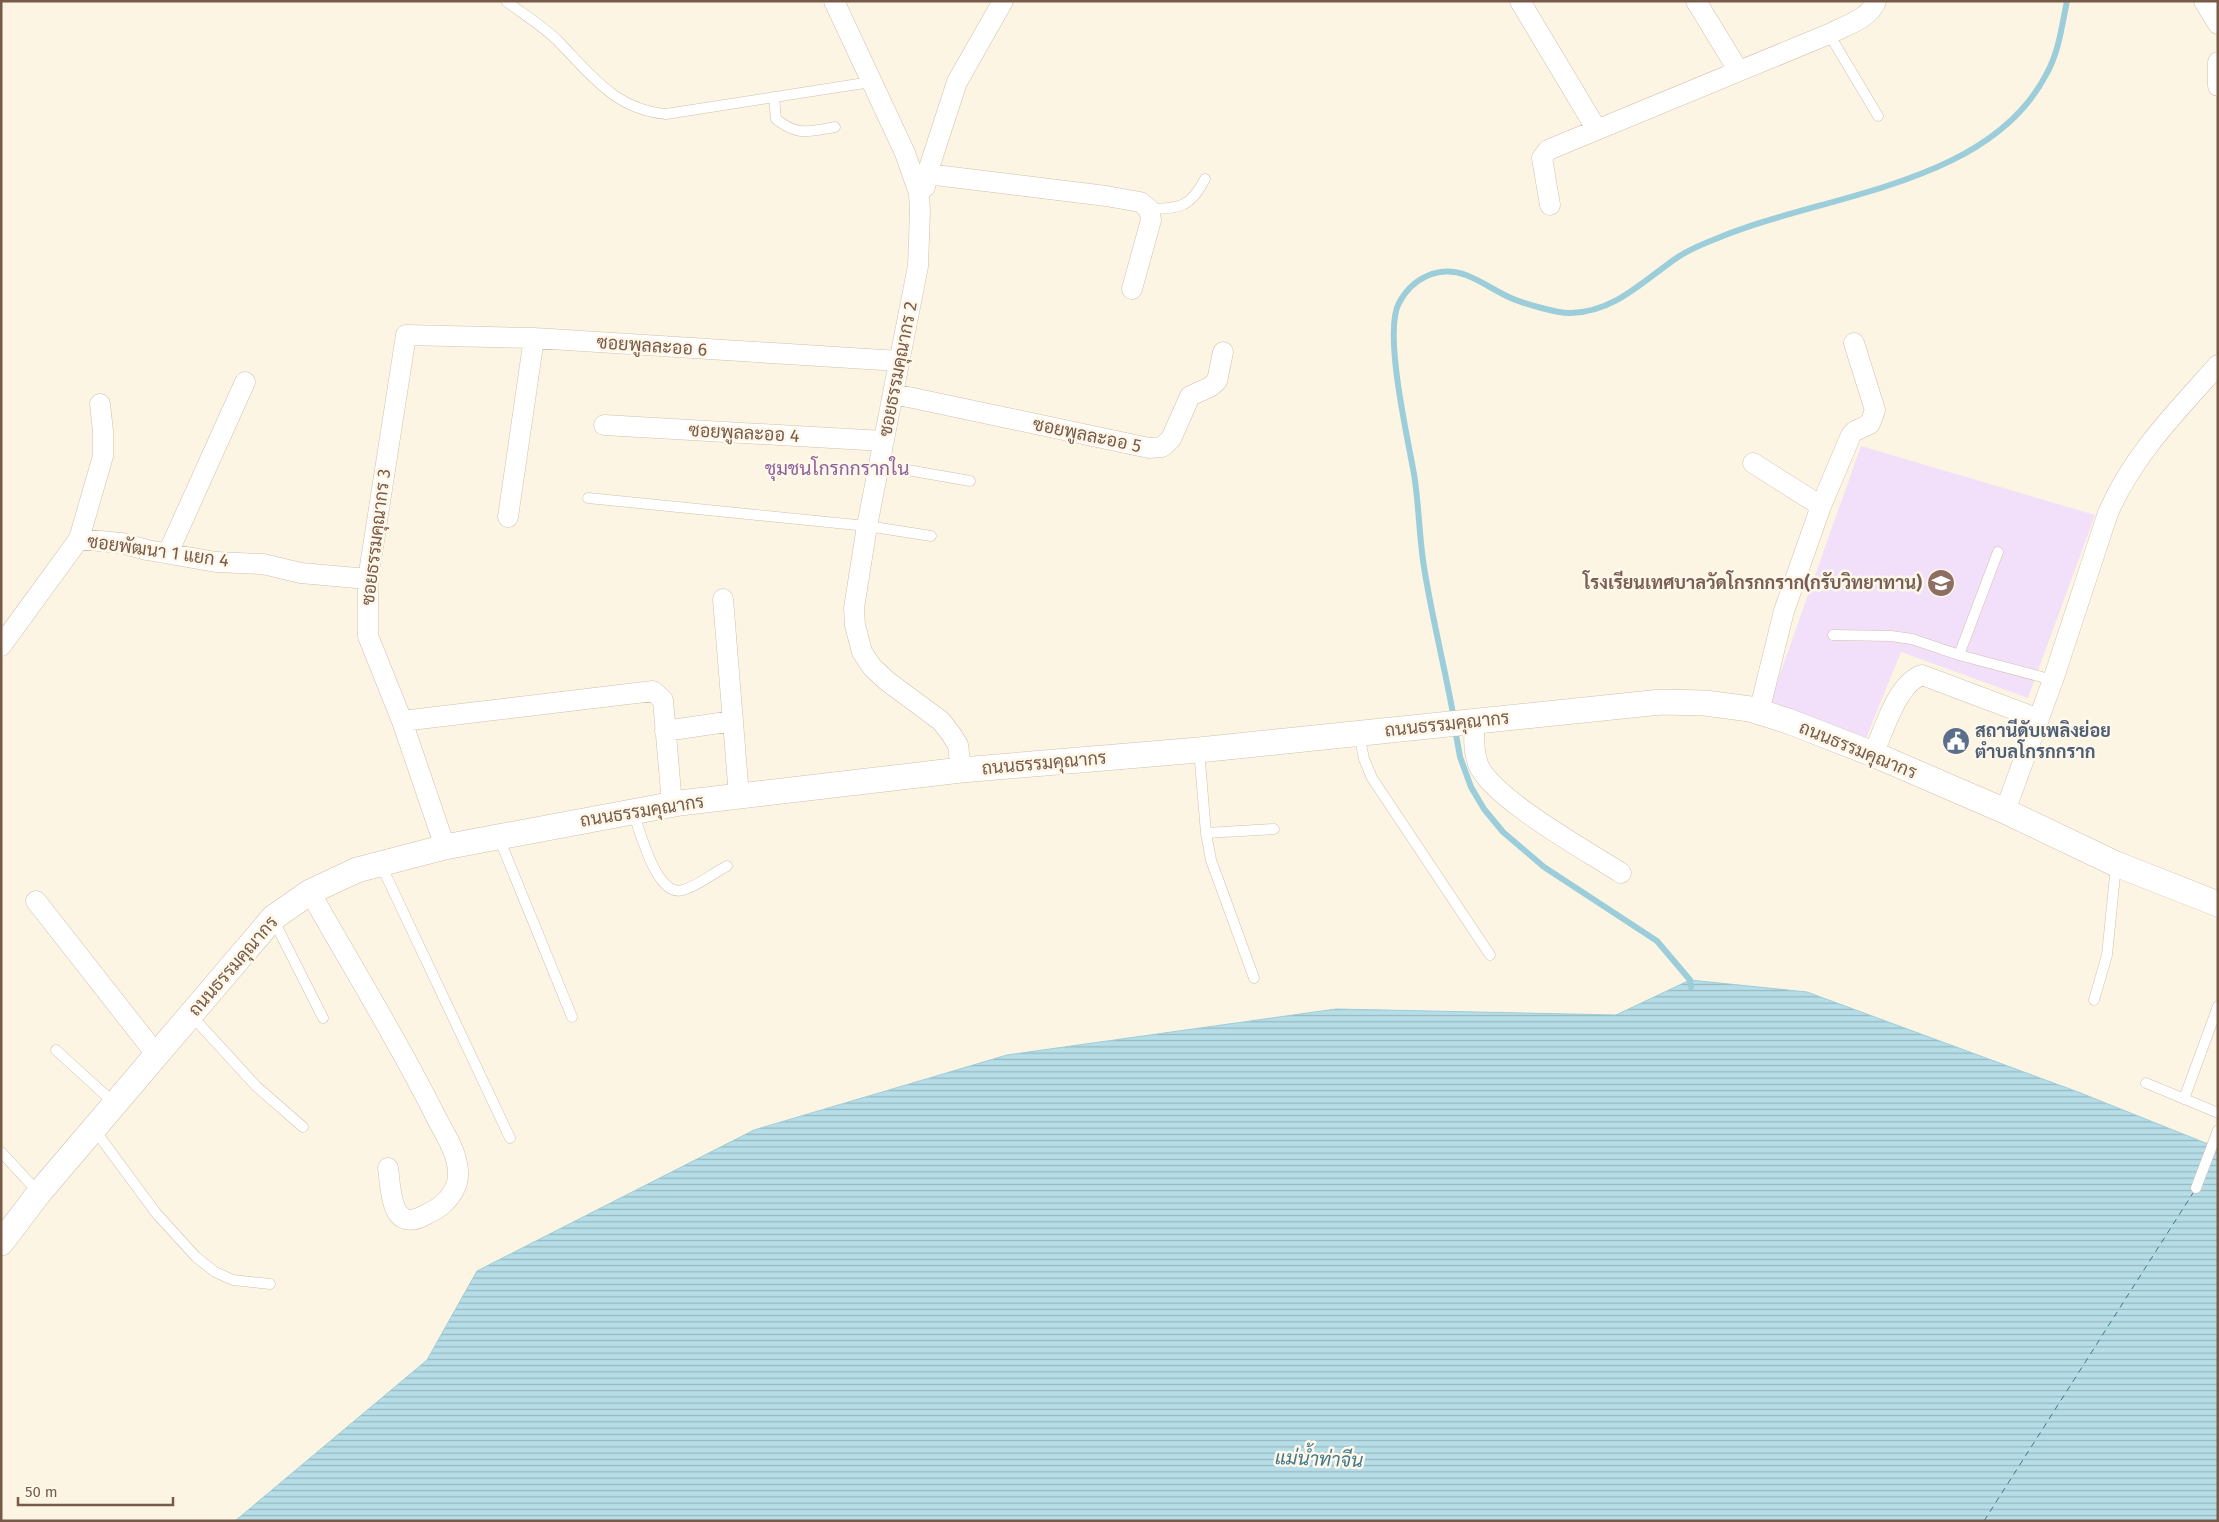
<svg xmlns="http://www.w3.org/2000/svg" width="2219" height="1522" viewBox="0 0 2219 1522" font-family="'Fira Sans',Sarabun,sans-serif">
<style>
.education{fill:#f2e0fa}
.water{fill:url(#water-rules);stroke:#9ccdda}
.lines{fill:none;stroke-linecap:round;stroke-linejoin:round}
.stream{stroke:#9ccdda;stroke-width:6}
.ferry{stroke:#407a8b;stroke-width:1;stroke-dasharray:6 5;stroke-linecap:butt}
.service-casing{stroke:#d1bfac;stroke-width:11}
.minor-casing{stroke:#d1bfac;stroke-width:21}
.tertiary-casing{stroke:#d1bfac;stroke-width:26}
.service{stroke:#fff;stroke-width:10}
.minor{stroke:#fff;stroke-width:20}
.tertiary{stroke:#fff;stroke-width:25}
.labels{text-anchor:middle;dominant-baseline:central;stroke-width:5;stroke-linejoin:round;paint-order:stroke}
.street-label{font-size:18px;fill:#775b48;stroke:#fff8ea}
.education-label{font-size:18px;font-weight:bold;fill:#785e54;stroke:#fff8ea;text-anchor:end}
.service-label{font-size:18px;font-weight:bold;fill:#4e5e75;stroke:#fff8ea;text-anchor:start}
.neighbourhood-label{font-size:19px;fill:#8b639b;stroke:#fff8ea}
.water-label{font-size:19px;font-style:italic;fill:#407a8b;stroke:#fff8ea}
</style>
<defs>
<pattern id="water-rules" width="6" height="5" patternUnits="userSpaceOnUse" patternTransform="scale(1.25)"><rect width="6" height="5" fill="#b6dee8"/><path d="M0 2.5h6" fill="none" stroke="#99b7be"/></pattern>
</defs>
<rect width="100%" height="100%" fill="#fdf5e3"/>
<path class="education" d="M 1861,446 L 2095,515 L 2028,698 L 1901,652 L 1866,738 L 1770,702 Z"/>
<path class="water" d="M 1690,980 L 1807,992 L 2078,1092 L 2218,1148 L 2218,1521 L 235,1521 L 427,1360 L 477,1271 L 754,1130 L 1007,1055 L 1336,1009 L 1616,1015 Z"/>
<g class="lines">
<path class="stream" d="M 1454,719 C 1445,668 1432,618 1424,567 C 1419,536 1419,505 1414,474 C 1408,439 1383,332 1399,303 C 1412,278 1439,265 1466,275 C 1482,281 1495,291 1511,298 C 1522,303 1559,314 1571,313 C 1615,312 1644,280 1678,257 C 1690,249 1705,243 1718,238 C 1823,194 1990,186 2047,73 C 2059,51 2062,25 2067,1
M 1455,729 L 1460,757 L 1471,787 L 1484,809 L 1503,832 L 1544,867 L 1657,941 L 1690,980 L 1691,987"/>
<path class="ferry" d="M 1984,1521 L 2193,1193"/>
<g class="service-casing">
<path id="service" d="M 506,1 C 523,14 543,26 558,41 C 591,75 616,110 666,114 L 871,82
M 1829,34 L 1878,116
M 774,97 L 776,119 C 798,137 810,131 835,127
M 1149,209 C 1180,208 1190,208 1205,179
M 879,465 L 970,481
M 588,498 L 867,526 L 931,536
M 1833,635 L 1891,636 L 1912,639 L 1959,655 L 2053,680
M 1959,655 L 1998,552
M 1359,734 L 1364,759 L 1372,778 L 1490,955
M 1199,750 L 1206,833 L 1211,860 L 1254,978
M 633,812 C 640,830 656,898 683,890 C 698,886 713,873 727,866
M 1206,833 L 1274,829
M 499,838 L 572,1017
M 381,865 L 510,1138
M 273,919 L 323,1018
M 2094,1000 L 2107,955 L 2116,865
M 191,1015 L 256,1086 L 303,1127
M 56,1050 L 114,1103
M 2146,1083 L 2218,1113
M 2184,1099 L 2218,1006
M 94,1129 L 156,1213 L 196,1257 L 215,1272 L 233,1280 L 270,1284
M 1,1152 L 39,1193
M 2196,1188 L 2218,1130"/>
</g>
<g class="minor-casing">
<path id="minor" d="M 834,1 L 905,153 L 919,193 L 920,211 L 918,266 L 867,526 L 854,608 L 855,625 L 862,652 L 872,667 L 887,681 L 941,721 L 951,734 L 958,745 L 961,770
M 1520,1 L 1597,130
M 1696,1 L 1738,70
M 2204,1 L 2218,24
M 2218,62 L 2218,86
M 927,174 L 1106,196 L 1140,202 L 1149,209 L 1151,220 L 1132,289
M 925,187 L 927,174 L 957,82 L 1003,1
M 1550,205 L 1542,158 L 1548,150 L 1829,34 C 1844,26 1870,19 1876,1
M 894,394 L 1149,448 L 1162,447 L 1171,439 L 1190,396 L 1210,387 L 1217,381 L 1223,352
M 604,425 L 884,441
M 1753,463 L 1821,506 L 1784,611 L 1759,712
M 1821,506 L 1851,435 L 1855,431 L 1870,424 L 1875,410 L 1854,343
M 508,517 L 534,338
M 79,539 L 103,456 L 103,431 L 100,404
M 168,553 L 245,382
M 723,599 L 739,796
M 1,646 L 79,539 L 121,543 L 147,550 L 216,562 L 263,564 L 301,573 L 368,579
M 402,721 L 653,691 L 663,700 L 672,804
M 1475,721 C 1474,736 1473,750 1478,764 C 1491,798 1587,851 1621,873
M 665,731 L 733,721
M 1873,754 C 1884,731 1897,683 1922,675 L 2039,719
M 2005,811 L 2053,680 L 2108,513 C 2133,455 2176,412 2218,365
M 445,847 L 402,721 L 368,636 L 368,579 L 406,335 L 534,338 L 899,361
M 310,892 C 351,965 396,1037 434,1113 C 442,1130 458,1152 458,1172 C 459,1185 451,1197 442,1205 C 436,1210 429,1213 423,1216 C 390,1233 391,1188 388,1168
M 36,901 L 156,1054"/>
</g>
<g class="tertiary-casing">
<path id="tertiary" d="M 1,1243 L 39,1193 L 273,918 L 310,892 L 357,870 L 445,847 L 680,803 L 961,770 L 1199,750 L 1661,702 L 1705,703 L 1750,709 L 1788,721 L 1873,754 L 2005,811 L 2116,864 L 2218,904"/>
</g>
<use href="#service" class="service"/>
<use href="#minor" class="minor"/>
<use href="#tertiary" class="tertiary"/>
</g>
<defs>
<g id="school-disc" transform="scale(1.4375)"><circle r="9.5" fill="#8d6e63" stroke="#fff8ea"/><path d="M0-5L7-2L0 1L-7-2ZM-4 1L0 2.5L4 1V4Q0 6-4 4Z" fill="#fff"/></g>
<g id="civic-disc" transform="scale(1.4375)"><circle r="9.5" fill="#5c6f8a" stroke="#fff8ea"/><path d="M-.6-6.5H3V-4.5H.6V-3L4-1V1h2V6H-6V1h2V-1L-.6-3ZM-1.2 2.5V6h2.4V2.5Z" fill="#fff"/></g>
</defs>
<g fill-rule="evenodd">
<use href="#school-disc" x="1941" y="583"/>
<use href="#civic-disc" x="1956" y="741"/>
</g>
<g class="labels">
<g class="street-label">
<text transform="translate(652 346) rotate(4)">ซอยพูลละออ 6</text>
<text transform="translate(898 369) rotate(-79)">ซอยธรรมคุณากร 2</text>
<text transform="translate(744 433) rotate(3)">ซอยพูลละออ 4</text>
<text transform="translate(1087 435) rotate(12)">ซอยพูลละออ 5</text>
<text transform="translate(376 537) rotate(-83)">ซอยธรรมคุณากร 3</text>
<text transform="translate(158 551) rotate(8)">ซอยพัฒนา 1 แยก 4</text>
<text transform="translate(1447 724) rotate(-6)">ถนนธรรมคุณากร</text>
<text transform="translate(1858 750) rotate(22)">ถนนธรรมคุณากร</text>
<text transform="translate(1044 763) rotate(-5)">ถนนธรรมคุณากร</text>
<text transform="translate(642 811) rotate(-9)">ถนนธรรมคุณากร</text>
<text transform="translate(233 966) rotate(-49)">ถนนธรรมคุณากร</text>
</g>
<g class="education-label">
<text x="1922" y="583">โรงเรียนเทศบาลวัดโกรกกราก(กรับวิทยาทาน)</text>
</g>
<g class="service-label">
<text x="1975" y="731">สถานีดับเพลิงย่อย<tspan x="1975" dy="21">ตำบลโกรกกราก</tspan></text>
</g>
<g class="neighbourhood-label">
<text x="837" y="468">ชุมชนโกรกกรากใน</text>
</g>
<g class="water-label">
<text transform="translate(1319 1459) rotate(2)">แม่น้ำท่าจีน</text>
</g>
</g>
<rect width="2219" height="1522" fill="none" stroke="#775b48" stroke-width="5"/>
<path d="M18 1497v8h155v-8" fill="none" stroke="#775b48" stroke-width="2.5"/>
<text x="25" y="1497" font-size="15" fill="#775b48" stroke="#fff8ea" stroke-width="4" paint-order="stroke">50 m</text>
</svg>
